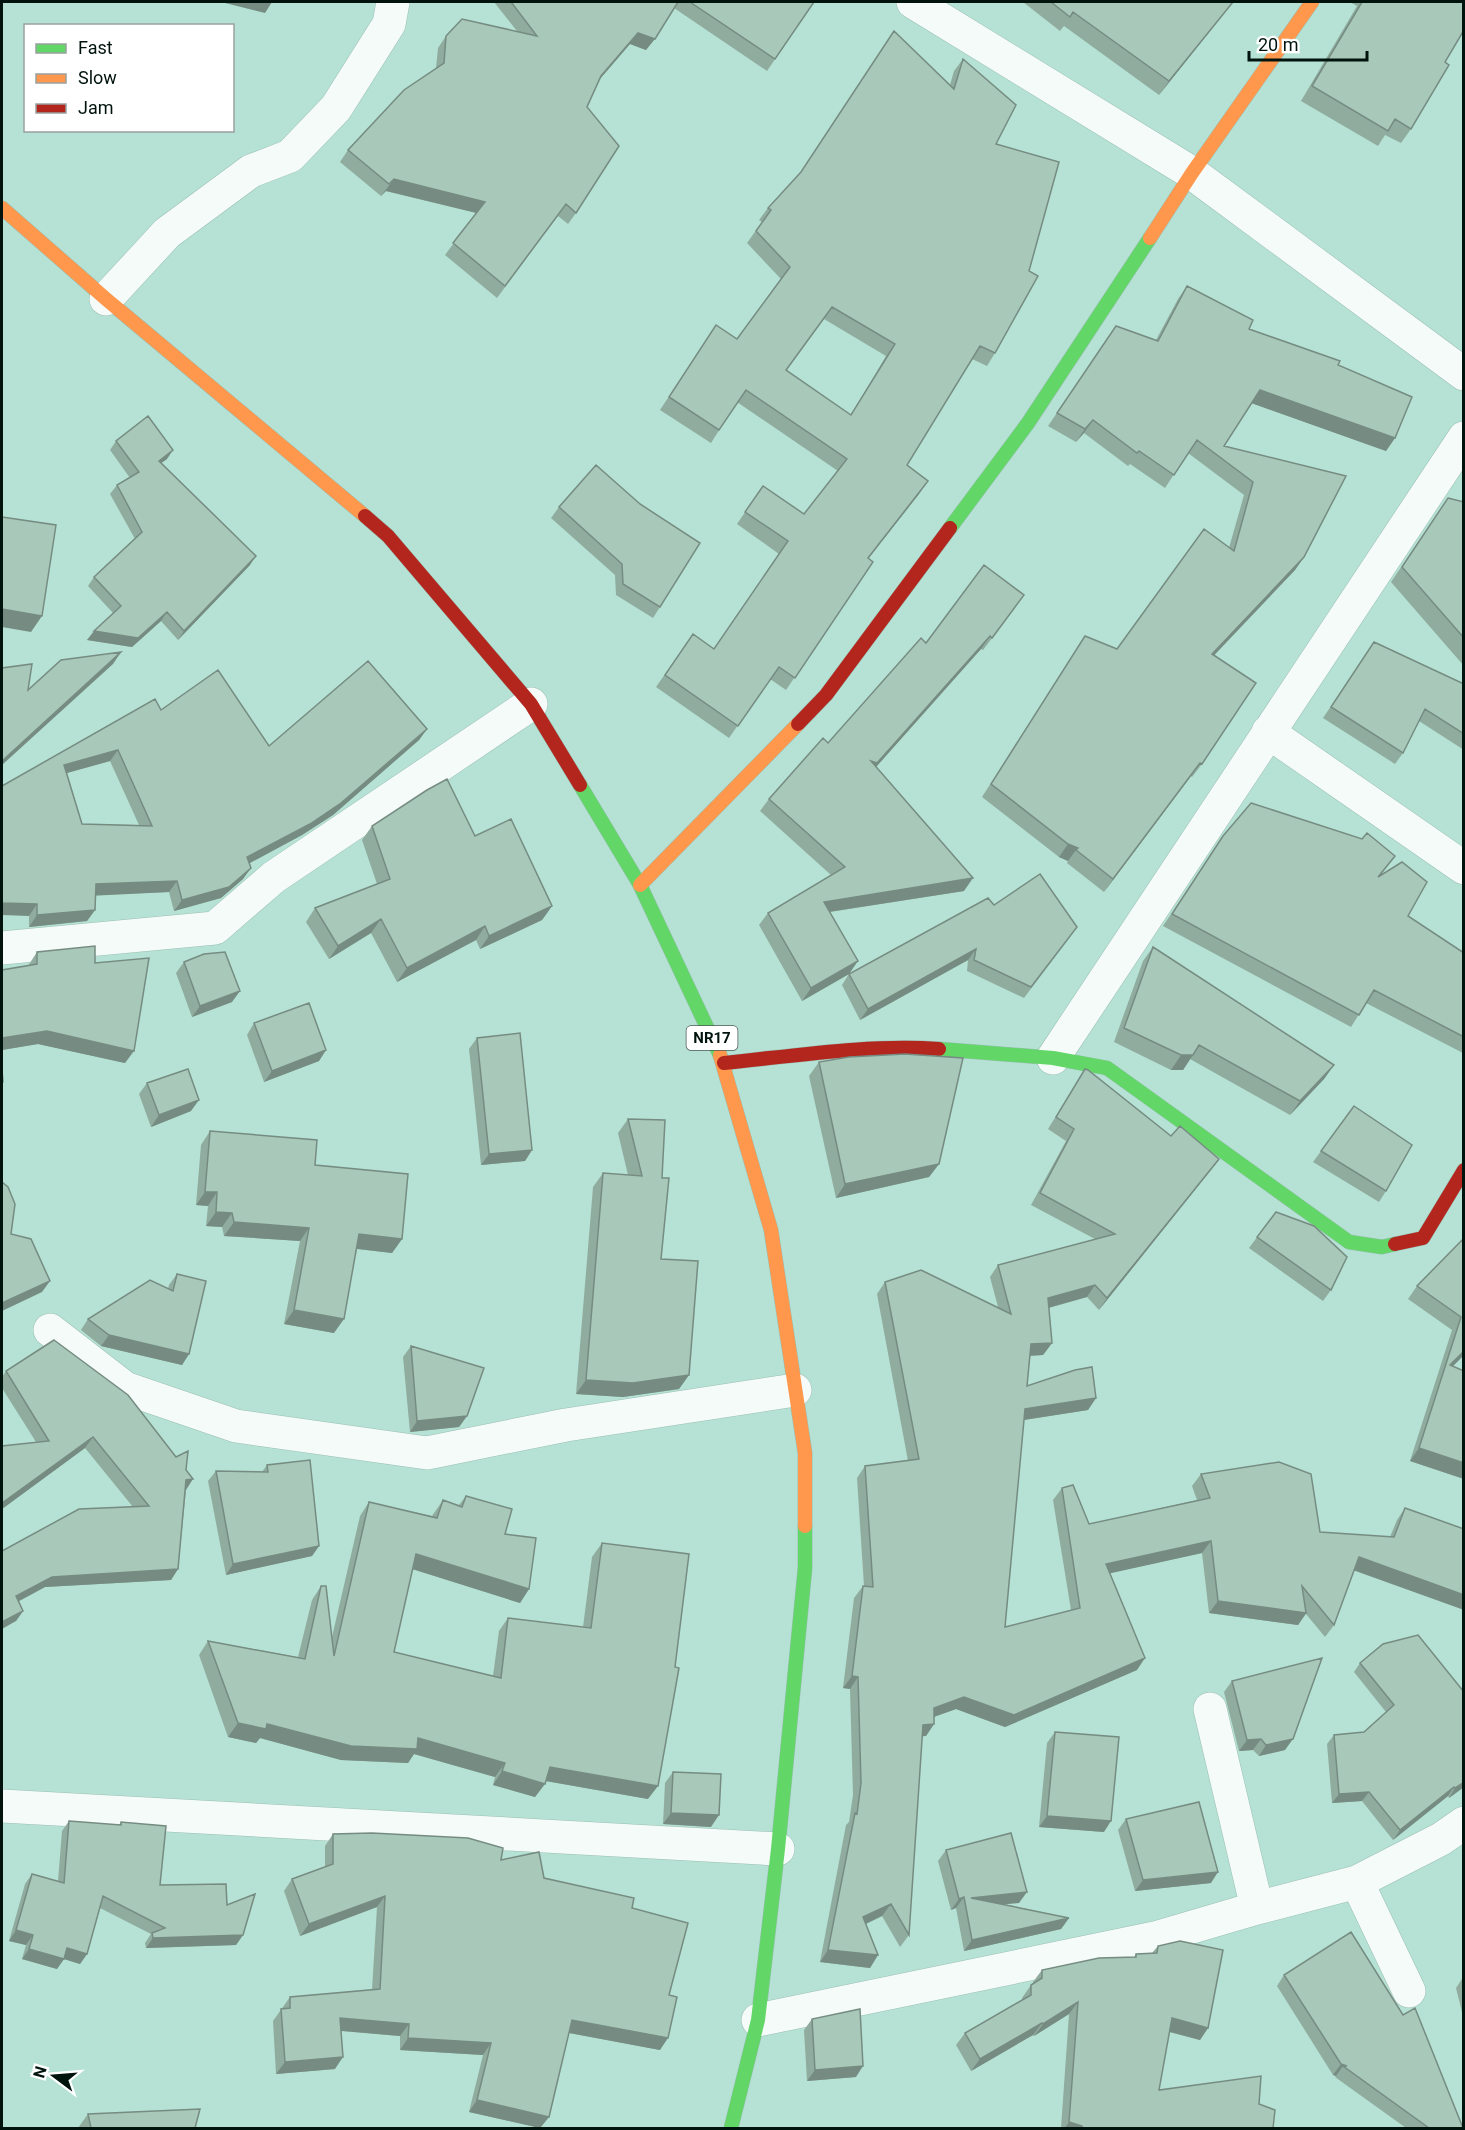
<svg xmlns="http://www.w3.org/2000/svg" width="1465" height="2130" viewBox="0 0 1465 2130" font-family="Roboto,sans-serif">
<style>
.lines{fill:none;stroke-linecap:round;stroke-linejoin:round}
.street-casing{stroke:#9bbfb3;stroke-width:34}
.fast-casing{stroke:#9bbfb3;stroke-width:15}
.slow-casing{stroke:#9bbfb3;stroke-width:15}
.jam-casing{stroke:#9bbfb3;stroke-width:15}
.street{stroke:#f4fbf9;stroke-width:33}
.fast{stroke:#63d668;stroke-width:14}
.slow{stroke:#ff974d;stroke-width:14}
.jam{stroke:#b3261e;stroke-width:14}
.wall{fill:#90ac9f;fill-rule:evenodd}
.shaded-wall{fill:#768c82}
.building{fill:#a8c8b9;stroke:#768c82;stroke-width:1.5;fill-rule:evenodd}
.labels{text-anchor:middle;dominant-baseline:central;stroke-width:6;stroke-linejoin:round;paint-order:stroke}
.shield{fill:#fff;stroke:#4c5a56;stroke-width:1.5}
.shield-label{font-size:15px;font-weight:bold;fill:#00140d}
</style>
<rect width="100%" height="100%" fill="#b5e2d4"/>
<g class="lines">
<g class="street-casing">
<path id="street" d="M 913,2 L 1192,173 L 1464,374
M 106,299 L 167,233 L 251,171 L 290,156 L 336,108 L 389,24 L 393,2
M 1268,732 L 1464,868
M 2,948 L 215,928 L 274,877 L 531,704
M 1053,1058 L 1464,438
M 50,1330 L 125,1388 L 236,1426 L 427,1453 L 566,1425 L 795,1390
M 1210,1709 L 1257,1908
M 2,1806 L 778,1849
M 1357,1882 L 1409,1991
M 758,2020 L 1155,1938 L 1257,1908 L 1357,1882 L 1441,1839 L 1464,1823"/>
</g>
<g class="fast-casing">
<path id="fast" d="M 950,528 L 1028,423 L 1150,238
M 580,785 L 640,885 L 720,1055
M 939,1049 L 1053,1058 L 1107,1068 L 1349,1242 L 1382,1247 L 1395,1244
M 731,2128 L 758,2020 L 778,1849 L 805,1568 L 805,1526"/>
</g>
<g class="slow-casing">
<path id="slow" d="M 2,208 L 106,299 L 365,516
M 1150,238 L 1192,173 L 1312,2
M 640,885 L 798,724
M 720,1055 L 771,1230 L 805,1453 L 805,1526"/>
</g>
<g class="jam-casing">
<path id="jam" d="M 365,516 L 388,536 L 531,704 L 580,785
M 798,724 L 826,695 L 950,528
M 724,1063 C 794,1056 869,1044 939,1049
M 1395,1244 L 1423,1238 L 1464,1170"/>
</g>
<use href="#street" class="street"/>
<use href="#fast" class="fast"/>
<use href="#slow" class="slow"/>
<use href="#jam" class="jam"/>
</g>
<path class="wall" d="M 494,2 L 814,2 L 767,71 L 674,8 L 646,50 L 630,44 L 599,80 L 587,107 L 576,213 L 568,224 L 558,216 L 497,298 L 445,255 L 476,213 L 386,191 L 381,196 L 340,162 L 348,150 L 436,68 L 438,48 L 446,36 L 517,31 Z
M 1023,2 L 1233,2 L 1159,95 L 1064,26 L 1060,31 Z
M 1350,2 L 1464,2 L 1445,62 L 1411,129 L 1401,143 L 1385,135 L 1378,146 L 1301,101 L 1357,6 Z
M 963,59 L 996,144 L 995,353 L 987,366 L 972,359 L 907,465 L 919,494 L 868,559 L 873,562 L 786,690 L 770,679 L 729,738 L 656,687 L 693,634 L 714,649 L 779,554 L 737,524 L 763,486 L 804,514 L 838,471 L 737,402 L 711,443 L 660,410 L 716,325 L 737,339 L 781,279 L 747,243 L 762,222 L 759,220 L 768,208 L 950,85 L 954,71 ZM 824,319 L 886,356 L 851,415 L 787,370 Z
M 1187,286 L 1249,329 L 1338,365 L 1395,438 L 1386,451 L 1252,403 L 1224,446 L 1346,476 L 1304,557 L 1295,570 L 1214,655 L 1202,764 L 1192,777 L 1191,776 L 1104,892 L 1067,863 L 1068,861 L 1059,857 L 982,797 L 1085,636 L 1117,649 L 1229,548 L 1244,495 L 1188,453 L 1165,488 L 1130,464 L 1128,466 L 1084,433 L 1076,442 L 1048,426 L 1116,326 L 1156,340 L 1178,299 Z
M 116,441 L 167,459 L 161,463 L 250,565 L 178,640 L 161,621 L 132,647 L 87,640 L 113,613 L 88,586 L 94,577 L 135,539 L 110,494 L 117,485 L 130,478 L 110,450 Z
M 596,465 L 660,607 L 653,618 L 616,595 L 615,575 L 551,518 L 559,507 Z
M 1448,498 L 1464,502 L 1464,666 L 1391,582 Z
M 1015,608 L 983,650 L 981,649 L 876,767 L 964,891 L 830,912 L 849,974 L 802,1001 L 759,925 L 768,913 L 831,875 L 760,811 L 769,799 L 828,743 L 926,643 Z
M 1374,642 L 1464,684 L 1464,750 L 1419,721 L 1403,753 L 1395,764 L 1323,718 Z
M 161,710 L 269,746 L 427,729 L 419,740 L 333,815 L 302,835 L 249,863 L 243,879 L 221,898 L 174,911 L 169,892 L 96,895 L 95,910 L 87,921 L 29,927 L 29,916 L 2,786 ZM 110,761 L 139,825 L 82,824 L 67,773 Z
M 372,826 L 475,836 L 552,906 L 542,920 L 480,949 L 476,940 L 397,982 L 371,933 L 329,959 L 306,922 L 315,908 L 377,884 L 362,840 Z
M 1215,848 L 1395,856 L 1380,876 L 1408,916 L 1464,953 L 1464,1053 L 1463,1053 L 1366,1003 L 1351,1027 L 1163,926 Z
M 994,905 L 1069,938 L 1024,998 L 967,971 L 968,960 L 860,1020 L 842,985 L 849,974 Z
M 1153,947 L 1334,1065 L 1324,1079 L 1290,1115 L 1190,1059 L 1183,1070 L 1171,1070 L 1114,1042 L 1143,961 Z
M 37,952 L 95,963 L 125,1063 L 38,1044 L 2,1050 L 2,970 L 28,966 Z
M 184,962 L 232,1002 L 192,1017 L 176,973 Z
M 254,1023 L 326,1050 L 319,1061 L 264,1082 L 247,1035 Z
M 477,1038 L 532,1150 L 525,1161 L 481,1165 L 469,1049 Z
M 819,1062 L 939,1164 L 929,1177 L 836,1198 L 809,1076 Z
M 1085,1069 L 1171,1136 L 1219,1159 L 1210,1171 L 1099,1310 L 1087,1297 L 1049,1308 L 1052,1343 L 1043,1355 L 1030,1356 L 1027,1386 L 1096,1398 L 1088,1410 L 1024,1420 L 1005,1627 L 1071,1610 L 1053,1500 L 1062,1488 L 1089,1524 L 1197,1500 L 1192,1486 L 1201,1474 L 1320,1532 L 1390,1537 L 1397,1520 L 1405,1508 L 1464,1529 L 1354,1570 L 1334,1625 L 1325,1637 L 1306,1614 L 1298,1625 L 1209,1613 L 1202,1553 L 1110,1573 L 1137,1670 L 1005,1727 L 956,1709 L 934,1717 L 934,1724 L 926,1736 L 922,1736 L 909,1935 L 900,1947 L 882,1916 L 866,1924 L 878,1955 L 870,1968 L 820,1962 L 846,1825 L 849,1822 L 853,1795 L 850,1689 L 843,1688 L 854,1598 L 863,1586 L 864,1586 L 857,1478 L 865,1466 L 908,1461 L 877,1294 L 885,1282 L 998,1307 L 990,1277 L 998,1265 L 1095,1239 L 1031,1205 L 1066,1141 L 1048,1129 L 1077,1082 Z
M 147,1083 L 191,1111 L 151,1127 L 139,1094 Z
M 628,1119 L 662,1178 L 661,1259 L 689,1375 L 679,1389 L 623,1397 L 576,1394 L 593,1187 L 603,1173 L 628,1175 L 618,1133 Z
M 210,1131 L 315,1165 L 402,1239 L 392,1253 L 357,1249 L 334,1333 L 284,1324 L 300,1241 L 224,1236 L 222,1227 L 206,1226 L 208,1206 L 196,1205 L 201,1145 Z
M 1321,1151 L 1386,1191 L 1379,1202 L 1313,1162 Z
M 1276,1212 L 1331,1290 L 1323,1301 L 1249,1248 Z
M 1464,1238 L 1464,1355 L 1453,1366 L 1464,1479 L 1410,1461 L 1452,1330 L 1408,1299 L 1417,1286 Z
M 177,1274 L 189,1354 L 182,1365 L 101,1346 L 81,1330 L 88,1319 L 168,1289 L 169,1285 Z
M 411,1346 L 467,1416 L 459,1427 L 410,1432 L 403,1357 Z
M 6,1371 L 186,1490 L 178,1569 L 171,1580 L 45,1587 L 19,1601 L 23,1611 L 16,1621 L 2,1551 L 133,1507 L 85,1448 L 2,1509 L 2,1446 L 36,1442 L 2,1388 L 2,1377 Z
M 267,1465 L 319,1546 L 312,1556 L 226,1575 L 208,1481 L 216,1471 L 262,1472 Z
M 466,1496 L 505,1534 L 529,1589 L 520,1603 L 412,1569 L 394,1652 L 493,1676 L 499,1631 L 508,1618 L 583,1627 L 592,1557 L 602,1543 L 648,1799 L 546,1781 L 535,1797 L 493,1785 L 495,1777 L 414,1754 L 408,1763 L 341,1760 L 260,1738 L 256,1743 L 228,1737 L 199,1655 L 208,1641 L 298,1657 L 312,1600 L 321,1586 L 332,1637 L 360,1516 L 369,1502 L 432,1516 L 443,1500 L 459,1505 Z
M 1360,1663 L 1464,1787 L 1449,1798 L 1448,1796 L 1393,1840 L 1362,1801 L 1332,1803 L 1327,1744 L 1334,1735 L 1364,1732 L 1386,1712 L 1354,1672 Z
M 1232,1681 L 1285,1750 L 1259,1756 L 1253,1750 L 1239,1751 L 1224,1692 Z
M 1055,1732 L 1104,1832 L 1039,1827 L 1047,1743 Z
M 673,1772 L 711,1827 L 663,1824 L 665,1783 Z
M 1126,1819 L 1211,1883 L 1135,1891 L 1118,1830 Z
M 69,1821 L 119,1825 L 121,1822 L 160,1885 L 227,1905 L 243,1935 L 236,1945 L 146,1948 L 145,1943 L 151,1934 L 100,1908 L 87,1954 L 80,1964 L 64,1959 L 57,1969 L 22,1959 L 26,1945 L 9,1941 L 25,1884 L 32,1874 L 58,1881 L 62,1831 Z
M 333,1834 L 501,1860 L 544,1878 L 632,1908 L 669,1995 L 660,2050 L 569,2033 L 549,2117 L 540,2128 L 469,2112 L 483,2055 L 400,2050 L 400,2036 L 341,2031 L 335,2069 L 276,2074 L 273,2021 L 290,1997 L 372,1990 L 377,1907 L 300,1936 L 284,1891 L 292,1879 L 325,1867 L 325,1846 Z
M 946,1850 L 1019,1903 L 1004,1904 L 1069,1918 L 1061,1929 L 964,1951 L 956,1908 L 951,1910 L 938,1861 Z
M 1158,1946 L 1208,2028 L 1200,2040 L 1169,2032 L 1159,2090 L 1259,2104 L 1273,2128 L 1061,2128 L 1069,2014 L 1034,2036 L 1033,2035 L 971,2071 L 956,2045 L 965,2033 L 1022,2000 L 1022,1998 L 1031,1985 L 1033,1984 L 1033,1982 L 1042,1970 L 1134,1957 L 1136,1954 L 1152,1953 Z
M 1284,1975 L 1463,2128 L 1406,2128 L 1335,2077 L 1336,2076 L 1333,2075 L 1277,1986 Z
M 1464,1976 L 1464,2020 L 1456,1988 Z
M 812,2019 L 856,2077 L 807,2081 L 804,2030 Z
M 88,2114 L 195,2128 L 78,2128 Z"/>
<path class="shaded-wall" d="M 221,2 L 272,2 L 265,13 Z
M 1233,2 L 1226,11 L 1159,95 L 1169,81 Z
M 638,33 L 655,39 L 646,50 L 630,44 L 593,87 L 601,76 Z
M 394,179 L 485,202 L 477,213 L 386,191 L 381,196 Z
M 1260,390 L 1395,438 L 1386,451 L 1251,403 Z
M 1093,420 L 1084,433 L 1076,442 L 1085,429 Z
M 173,450 L 167,459 L 153,469 L 159,461 Z
M 928,481 L 919,494 L 859,570 L 868,558 Z
M 256,556 L 250,565 L 178,640 L 184,631 Z
M 1304,557 L 1295,570 L 1203,667 L 1212,654 Z
M 2,609 L 42,616 L 31,632 L 2,627 Z
M 167,612 L 161,621 L 132,647 L 87,640 L 94,631 Z
M 990,636 L 981,649 L 868,776 L 871,761 Z
M 121,652 L 113,664 L 2,765 L 2,761 Z
M 427,729 L 419,740 L 333,815 L 302,835 L 239,869 L 247,857 Z
M 118,750 L 110,761 L 56,776 L 64,765 Z
M 1200,763 L 1191,776 L 1104,892 L 1113,879 Z
M 1068,844 L 1078,848 L 1076,850 L 1068,861 L 1059,857 Z
M 251,868 L 243,879 L 221,898 L 174,911 L 182,900 Z
M 973,878 L 964,891 L 815,914 L 824,902 Z
M 177,881 L 169,892 L 88,896 L 96,884 Z
M 2,903 L 37,904 L 29,916 L 2,915 Z
M 552,906 L 542,920 L 480,949 L 489,936 Z
M 95,910 L 87,921 L 29,927 L 37,915 Z
M 381,919 L 371,933 L 329,959 L 338,946 Z
M 485,926 L 476,940 L 397,982 L 407,968 Z
M 976,949 L 968,960 L 860,1020 L 868,1009 Z
M 858,961 L 849,974 L 802,1001 L 811,988 Z
M 240,991 L 232,1002 L 192,1017 L 200,1006 Z
M 47,1031 L 134,1051 L 125,1063 L 38,1044 L 2,1050 L 2,1038 Z
M 326,1050 L 319,1061 L 264,1082 L 272,1071 Z
M 1181,1055 L 1193,1055 L 1183,1070 L 1171,1070 Z
M 1334,1065 L 1324,1079 L 1290,1115 L 1300,1101 Z
M 199,1100 L 191,1111 L 151,1127 L 159,1115 Z
M 532,1150 L 525,1161 L 481,1165 L 489,1154 Z
M 1219,1159 L 1210,1171 L 1099,1310 L 1107,1298 Z
M 939,1164 L 929,1177 L 836,1198 L 845,1184 Z
M 205,1192 L 217,1192 L 208,1206 L 196,1205 Z
M 216,1212 L 232,1213 L 222,1227 L 206,1226 Z
M 234,1222 L 309,1228 L 300,1241 L 224,1236 Z
M 359,1234 L 402,1239 L 392,1253 L 350,1248 Z
M 50,1281 L 42,1292 L 2,1311 L 2,1303 Z
M 1095,1285 L 1087,1297 L 1040,1310 L 1048,1298 Z
M 294,1310 L 344,1319 L 334,1333 L 284,1324 Z
M 109,1335 L 189,1354 L 182,1365 L 101,1346 Z
M 1052,1343 L 1043,1355 L 1023,1356 L 1031,1344 Z
M 1464,1351 L 1464,1355 L 1441,1378 L 1450,1365 Z
M 689,1375 L 679,1389 L 623,1397 L 576,1394 L 586,1380 Z
M 1096,1398 L 1088,1410 L 1017,1421 L 1025,1409 Z
M 467,1416 L 459,1427 L 410,1432 L 417,1421 Z
M 93,1437 L 85,1448 L 2,1509 L 2,1503 Z
M 1419,1448 L 1464,1463 L 1464,1479 L 1410,1461 Z
M 193,1479 L 186,1490 L 178,1491 L 186,1480 Z
M 1211,1541 L 1202,1553 L 1098,1576 L 1106,1564 Z
M 319,1546 L 312,1556 L 226,1575 L 233,1564 Z
M 416,1554 L 529,1589 L 520,1603 L 406,1567 Z
M 1359,1557 L 1464,1595 L 1464,1610 L 1350,1569 Z
M 178,1569 L 171,1580 L 45,1587 L 8,1607 L 16,1596 L 52,1577 Z
M 1218,1601 L 1306,1613 L 1298,1625 L 1209,1613 Z
M 23,1611 L 16,1621 L 2,1629 L 2,1622 Z
M 1145,1658 L 1137,1670 L 1005,1727 L 956,1709 L 925,1720 L 934,1708 L 964,1697 Z
M 852,1676 L 858,1677 L 850,1689 L 843,1688 Z
M 238,1723 L 267,1724 L 418,1738 L 505,1763 L 495,1777 L 414,1754 L 408,1763 L 341,1760 L 260,1738 L 256,1743 L 228,1737 Z
M 934,1724 L 926,1736 L 914,1737 L 923,1725 Z
M 1261,1739 L 1253,1750 L 1239,1751 L 1247,1740 Z
M 1293,1739 L 1285,1750 L 1259,1756 L 1266,1745 Z
M 550,1767 L 658,1786 L 648,1799 L 540,1780 Z
M 502,1771 L 545,1784 L 535,1797 L 493,1785 Z
M 1464,1782 L 1464,1787 L 1449,1798 L 1455,1788 Z
M 1454,1787 L 1448,1796 L 1393,1840 L 1400,1830 Z
M 1369,1792 L 1362,1801 L 1332,1803 L 1339,1794 Z
M 671,1813 L 719,1815 L 711,1827 L 663,1824 Z
M 1047,1816 L 1111,1821 L 1104,1832 L 1039,1827 Z
M 1218,1872 L 1211,1883 L 1135,1891 L 1143,1880 Z
M 1027,1892 L 1019,1903 L 966,1908 L 971,1898 Z
M 385,1896 L 377,1907 L 300,1936 L 309,1924 Z
M 964,1897 L 956,1908 L 951,1910 L 959,1899 Z
M 891,1904 L 882,1916 L 855,1929 L 863,1917 Z
M 1069,1918 L 1061,1929 L 964,1951 L 972,1940 Z
M 16,1930 L 33,1935 L 26,1945 L 9,1941 Z
M 243,1935 L 236,1945 L 146,1948 L 153,1938 Z
M 67,1948 L 87,1954 L 80,1964 L 64,1959 L 57,1969 L 22,1959 L 29,1949 Z
M 828,1950 L 878,1955 L 870,1968 L 820,1962 Z
M 1078,2002 L 1069,2014 L 1034,2036 L 1043,2024 Z
M 340,2018 L 409,2024 L 400,2036 L 332,2030 Z
M 1172,2018 L 1208,2028 L 1200,2040 L 1163,2030 Z
M 572,2020 L 668,2038 L 660,2050 L 564,2032 Z
M 1042,2023 L 1033,2035 L 971,2071 L 980,2059 Z
M 408,2038 L 491,2043 L 483,2055 L 400,2050 Z
M 343,2057 L 335,2069 L 276,2074 L 285,2062 Z
M 1341,2064 L 1347,2066 L 1343,2066 L 1336,2076 L 1333,2075 Z
M 863,2066 L 856,2077 L 807,2081 L 815,2070 Z
M 477,2100 L 549,2117 L 540,2128 L 469,2112 Z
M 1069,2122 L 1082,2126 L 1081,2128 L 1065,2128 Z"/>
<path class="building" d="M 511,2 L 678,2 L 655,39 L 638,33 L 601,76 L 587,107 L 619,146 L 576,213 L 566,204 L 505,286 L 453,243 L 485,202 L 394,179 L 389,184 L 348,150 L 404,90 L 444,63 L 446,36 L 462,19 L 537,36 Z
M 690,2 L 814,2 L 775,59 Z
M 1051,2 L 1233,2 L 1169,81 L 1073,12 L 1070,17 Z
M 1362,2 L 1464,2 L 1464,30 L 1445,62 L 1449,65 L 1411,129 L 1395,119 L 1388,131 L 1312,86 Z
M 894,31 L 954,89 L 963,59 L 1016,105 L 996,144 L 1059,162 L 1029,271 L 1038,276 L 995,353 L 980,346 L 907,465 L 928,481 L 868,558 L 873,562 L 795,678 L 779,667 L 738,726 L 665,675 L 693,634 L 714,649 L 788,541 L 745,512 L 763,486 L 804,514 L 847,459 L 746,390 L 719,430 L 669,397 L 716,325 L 737,339 L 790,267 L 756,231 L 771,210 L 768,208 L 801,172 ZM 832,307 L 895,344 L 851,415 L 786,370 Z
M 1187,286 L 1253,320 L 1249,329 L 1340,361 L 1338,365 L 1412,397 L 1395,438 L 1260,390 L 1224,446 L 1346,476 L 1304,557 L 1212,654 L 1256,683 L 1202,764 L 1200,763 L 1113,879 L 1076,850 L 1078,848 L 1068,844 L 991,784 L 1085,636 L 1117,649 L 1204,529 L 1234,551 L 1253,482 L 1197,440 L 1174,475 L 1139,451 L 1137,453 L 1093,420 L 1085,429 L 1057,413 L 1116,326 L 1158,341 Z
M 148,416 L 173,450 L 159,461 L 256,556 L 184,631 L 167,612 L 138,638 L 94,631 L 121,606 L 94,577 L 142,532 L 117,485 L 139,472 L 116,441 Z
M 596,465 L 640,504 L 700,543 L 660,607 L 623,584 L 622,564 L 559,507 Z
M 1448,498 L 1464,502 L 1464,638 L 1402,567 Z
M 2,517 L 56,525 L 42,616 L 2,609 Z
M 984,565 L 1024,595 L 992,638 L 990,636 L 877,763 L 871,761 L 973,878 L 824,902 L 858,961 L 811,988 L 768,913 L 845,867 L 769,799 L 823,738 L 828,743 L 921,638 L 926,643 Z
M 1374,642 L 1464,684 L 1464,734 L 1425,709 L 1403,753 L 1331,707 Z
M 121,652 L 2,761 L 2,668 L 32,664 L 28,690 L 61,660 Z
M 368,661 L 427,729 L 341,803 L 310,824 L 247,857 L 251,868 L 229,887 L 182,900 L 177,881 L 96,884 L 95,910 L 37,915 L 37,904 L 2,903 L 2,786 L 155,699 L 161,710 L 218,670 L 269,746 ZM 118,750 L 152,826 L 82,824 L 64,765 Z
M 447,779 L 475,836 L 511,819 L 552,906 L 489,936 L 485,926 L 407,968 L 381,919 L 338,946 L 315,908 L 390,879 L 372,826 L 427,790 Z
M 1251,803 L 1362,839 L 1367,833 L 1395,856 L 1378,877 L 1402,862 L 1427,882 L 1408,916 L 1464,953 L 1464,1037 L 1374,990 L 1359,1015 L 1172,914 L 1223,836 Z
M 1040,874 L 1077,927 L 1031,987 L 974,960 L 976,949 L 868,1009 L 849,974 L 988,898 L 994,905 Z
M 95,946 L 95,963 L 149,958 L 134,1051 L 47,1031 L 2,1038 L 2,970 L 37,964 L 37,952 Z
M 1153,947 L 1334,1065 L 1300,1101 L 1199,1045 L 1193,1055 L 1181,1055 L 1124,1028 Z
M 225,952 L 240,991 L 200,1006 L 184,962 L 204,954 Z
M 309,1003 L 326,1050 L 272,1071 L 254,1023 Z
M 520,1033 L 532,1150 L 489,1154 L 477,1038 Z
M 905,1054 L 963,1058 L 939,1164 L 845,1184 L 819,1062 L 849,1057 Z
M 2,1069 L 3,1082 L 2,1083 Z
M 188,1069 L 199,1100 L 159,1115 L 147,1083 Z
M 1085,1069 L 1088,1070 L 1171,1136 L 1180,1126 L 1219,1159 L 1107,1298 L 1095,1285 L 1048,1298 L 1052,1343 L 1031,1344 L 1027,1386 L 1075,1370 L 1092,1367 L 1096,1398 L 1025,1409 L 1005,1627 L 1080,1608 L 1062,1488 L 1073,1485 L 1089,1524 L 1210,1498 L 1201,1474 L 1279,1462 L 1311,1474 L 1320,1532 L 1394,1537 L 1405,1508 L 1464,1529 L 1464,1595 L 1359,1557 L 1334,1625 L 1302,1586 L 1306,1613 L 1218,1601 L 1211,1541 L 1106,1564 L 1145,1658 L 1014,1715 L 964,1697 L 934,1708 L 934,1724 L 923,1725 L 909,1935 L 891,1904 L 863,1917 L 878,1955 L 828,1950 L 855,1813 L 857,1814 L 861,1783 L 858,1677 L 852,1676 L 863,1586 L 873,1587 L 865,1466 L 919,1459 L 885,1282 L 921,1270 L 1011,1314 L 998,1265 L 1115,1234 L 1040,1193 L 1074,1129 L 1056,1117 Z
M 1354,1106 L 1412,1145 L 1386,1191 L 1321,1151 Z
M 628,1119 L 665,1120 L 662,1178 L 669,1178 L 661,1259 L 698,1261 L 689,1375 L 633,1383 L 586,1380 L 603,1173 L 642,1176 Z
M 210,1131 L 317,1140 L 315,1165 L 408,1174 L 402,1239 L 359,1234 L 344,1319 L 294,1310 L 309,1228 L 234,1222 L 232,1213 L 216,1212 L 217,1192 L 205,1192 Z
M 2,1182 L 8,1187 L 15,1204 L 11,1234 L 31,1239 L 50,1281 L 2,1303 Z
M 1276,1212 L 1314,1226 L 1347,1257 L 1331,1290 L 1257,1237 Z
M 1464,1238 L 1464,1351 L 1450,1365 L 1464,1371 L 1464,1463 L 1419,1448 L 1461,1317 L 1417,1286 Z
M 177,1274 L 206,1281 L 189,1354 L 109,1335 L 88,1319 L 150,1280 L 173,1291 Z
M 54,1340 L 128,1395 L 176,1457 L 188,1451 L 186,1470 L 193,1479 L 186,1480 L 178,1569 L 52,1577 L 16,1596 L 23,1611 L 2,1622 L 2,1551 L 79,1509 L 149,1506 L 93,1437 L 2,1503 L 2,1446 L 49,1441 L 6,1371 Z
M 411,1346 L 484,1368 L 467,1416 L 417,1421 Z
M 310,1460 L 319,1546 L 233,1564 L 216,1471 L 268,1472 L 267,1465 Z
M 466,1496 L 512,1509 L 505,1534 L 536,1538 L 529,1589 L 416,1554 L 394,1652 L 501,1678 L 508,1618 L 591,1628 L 602,1543 L 689,1554 L 675,1667 L 679,1668 L 658,1786 L 550,1767 L 545,1784 L 502,1771 L 505,1763 L 418,1738 L 417,1749 L 351,1746 L 267,1724 L 266,1729 L 238,1723 L 208,1641 L 305,1659 L 321,1586 L 326,1586 L 334,1656 L 369,1502 L 437,1518 L 443,1500 L 462,1507 Z
M 1418,1635 L 1464,1692 L 1464,1782 L 1455,1788 L 1454,1787 L 1400,1830 L 1369,1792 L 1339,1794 L 1334,1735 L 1364,1732 L 1394,1705 L 1360,1663 L 1383,1644 Z
M 1322,1658 L 1293,1739 L 1266,1745 L 1261,1739 L 1247,1740 L 1232,1681 Z
M 1055,1732 L 1119,1737 L 1111,1821 L 1047,1816 Z
M 673,1772 L 721,1774 L 719,1815 L 671,1813 Z
M 1199,1802 L 1218,1872 L 1143,1880 L 1126,1819 Z
M 69,1821 L 121,1825 L 121,1822 L 166,1826 L 160,1885 L 226,1884 L 227,1905 L 255,1894 L 243,1935 L 153,1938 L 152,1933 L 165,1928 L 103,1896 L 87,1954 L 67,1948 L 64,1959 L 29,1949 L 33,1935 L 16,1930 L 32,1874 L 64,1883 Z
M 372,1833 L 468,1838 L 503,1848 L 501,1860 L 539,1852 L 544,1878 L 634,1898 L 632,1908 L 688,1923 L 669,1995 L 677,1997 L 668,2038 L 572,2020 L 549,2117 L 477,2100 L 491,2043 L 408,2038 L 409,2024 L 340,2018 L 343,2057 L 285,2062 L 281,2009 L 290,2008 L 290,1997 L 380,1989 L 385,1896 L 309,1924 L 292,1879 L 333,1864 L 333,1834 Z
M 1011,1833 L 1027,1892 L 971,1898 L 1069,1918 L 972,1940 L 964,1897 L 959,1899 L 946,1850 Z
M 1351,1932 L 1403,2015 L 1415,2008 L 1463,2128 L 1429,2128 L 1343,2066 L 1347,2066 L 1341,2064 L 1284,1975 Z
M 1180,1941 L 1223,1950 L 1208,2028 L 1172,2018 L 1159,2090 L 1261,2076 L 1259,2104 L 1275,2110 L 1273,2128 L 1082,2128 L 1082,2126 L 1069,2122 L 1078,2002 L 1043,2024 L 1042,2023 L 980,2059 L 965,2033 L 1031,1995 L 1031,1985 L 1042,1978 L 1042,1970 L 1099,1958 L 1136,1957 L 1136,1954 L 1157,1953 L 1158,1946 Z
M 860,2009 L 863,2066 L 815,2070 L 812,2019 Z
M 200,2109 L 195,2128 L 91,2128 L 88,2114 Z"/>
<g class="labels">
<rect class="shield" x="686.5" y="1026" width="51" height="24" rx="4.5"/>
<g class="shield-label">
<text x="712" y="1038">NR17</text>
</g>
</g>
<rect width="1465" height="2130" fill="none" stroke="#00140d" stroke-width="6"/>
<rect x="24" y="24" width="210" height="108" fill="#ffffff" stroke="#99a19e" stroke-width="1.5"/>
<rect x="36" y="44" width="30" height="9" fill="#63d668" stroke="#99a19e" stroke-width="1.5"/>
<text x="78" y="54" font-size="18" fill="#00140d">Fast</text>
<rect x="36" y="74" width="30" height="9" fill="#ff974d" stroke="#99a19e" stroke-width="1.5"/>
<text x="78" y="84" font-size="18" fill="#00140d">Slow</text>
<rect x="36" y="104" width="30" height="9" fill="#b3261e" stroke="#99a19e" stroke-width="1.5"/>
<text x="78" y="114" font-size="18" fill="#00140d">Jam</text>
<g transform="translate(54 2076) rotate(286)" stroke="#ffffff" stroke-width="4.5" paint-order="stroke">
<path d="M0-4.5L10 22L0 15L-10 22Z" fill="#00140d"/>
<text y="-9" font-size="16" font-weight="bold" text-anchor="middle" fill="#00140d">N</text>
</g>
<path d="M1249 51v9h118v-9" fill="none" stroke="#00140d" stroke-width="3"/>
<text x="1258" y="51" font-size="18" fill="#00140d" stroke="#ffffff" stroke-width="4.5" paint-order="stroke">20 m</text>
</svg>
